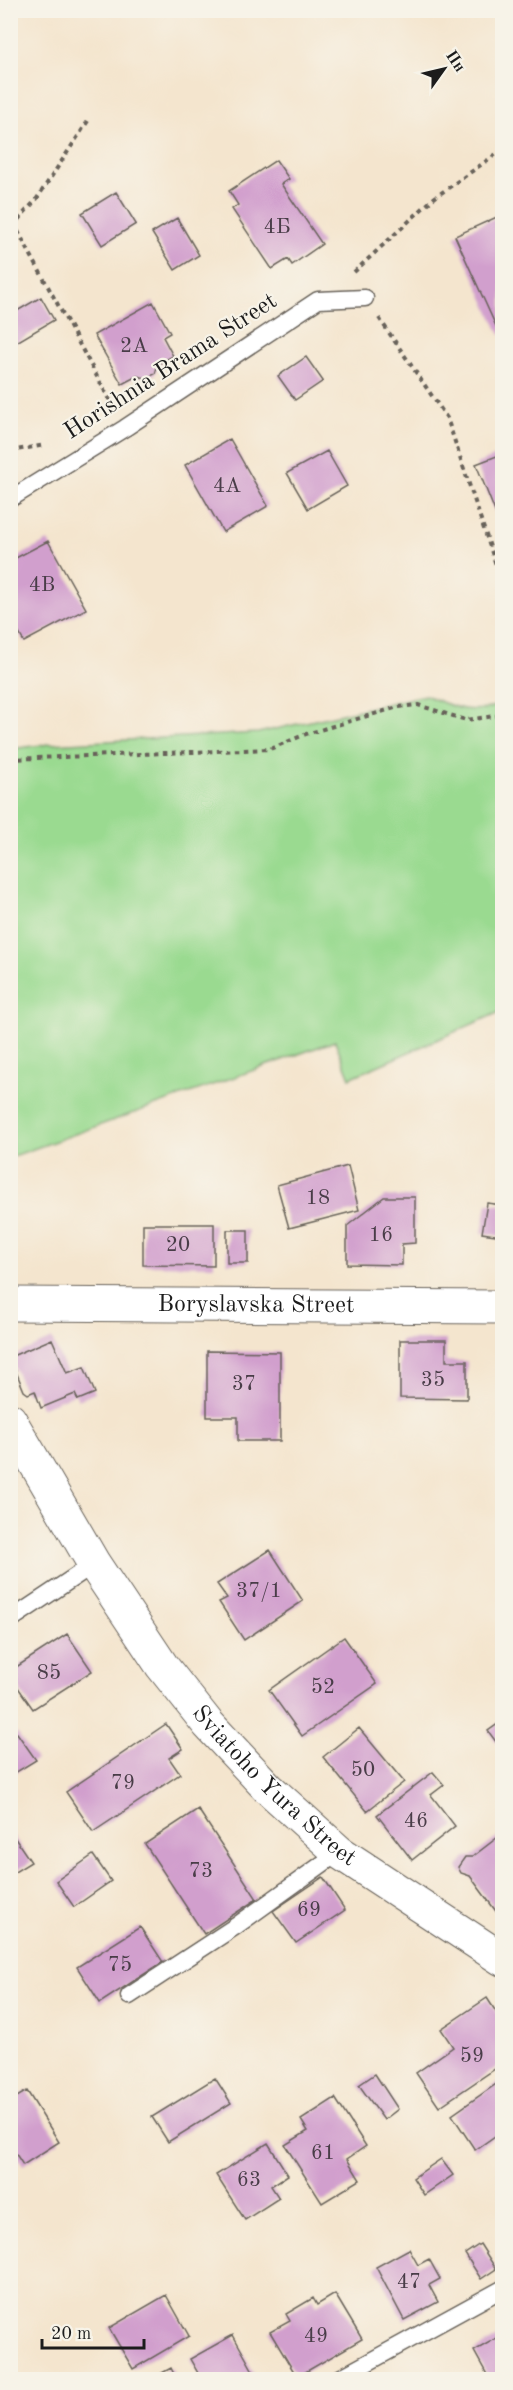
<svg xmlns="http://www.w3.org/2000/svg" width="513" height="2390" viewBox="0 0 513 2390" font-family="'Old Standard TT',serif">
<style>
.green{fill:#9ada90;stroke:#5b7b56;stroke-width:1.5}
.building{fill:#d19fcd}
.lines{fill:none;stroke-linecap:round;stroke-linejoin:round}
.service-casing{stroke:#68625a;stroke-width:19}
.minor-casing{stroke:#68625a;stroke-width:35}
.tertiary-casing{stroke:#68625a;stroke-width:35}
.path{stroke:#68625a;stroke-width:4;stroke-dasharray:4.5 4.5;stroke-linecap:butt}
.service{stroke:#fff;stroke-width:16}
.minor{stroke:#fff;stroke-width:33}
.tertiary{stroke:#fff;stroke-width:33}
.labels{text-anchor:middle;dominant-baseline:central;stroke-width:4.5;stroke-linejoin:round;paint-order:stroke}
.number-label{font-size:21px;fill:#493d48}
.street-label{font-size:24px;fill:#1c1c1c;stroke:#f7f3e8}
</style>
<rect width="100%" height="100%" fill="#f7f3e8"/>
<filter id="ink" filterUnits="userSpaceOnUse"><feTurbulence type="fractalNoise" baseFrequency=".0167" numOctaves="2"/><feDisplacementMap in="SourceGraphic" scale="12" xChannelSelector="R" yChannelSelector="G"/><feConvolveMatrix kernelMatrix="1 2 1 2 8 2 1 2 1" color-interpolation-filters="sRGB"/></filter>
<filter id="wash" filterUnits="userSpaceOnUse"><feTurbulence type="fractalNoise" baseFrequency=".008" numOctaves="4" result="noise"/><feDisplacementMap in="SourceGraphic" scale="24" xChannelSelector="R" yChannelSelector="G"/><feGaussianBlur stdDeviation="1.35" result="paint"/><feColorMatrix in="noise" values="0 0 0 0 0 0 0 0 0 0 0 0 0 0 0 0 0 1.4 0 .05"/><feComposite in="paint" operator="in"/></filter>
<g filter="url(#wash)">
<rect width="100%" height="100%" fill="#f4e5ce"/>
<path class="green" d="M 425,695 C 456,708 469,716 502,704 L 502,937 L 496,940 L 502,978 L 502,1011 L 350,1078 L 335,1041 L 11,1157 L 11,749 L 50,744 L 258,733 Z"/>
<g id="blocks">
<path class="building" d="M 276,160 L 289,179 L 281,184 L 322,244 L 292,265 L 288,259 L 272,269 L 232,209 L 238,205 L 229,191 Z
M 116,192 L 136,224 L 102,245 L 82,213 Z
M 499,216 L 502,223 L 502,334 L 500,335 L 455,236 Z
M 177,218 L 199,255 L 175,270 L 152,233 Z
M 41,297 L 54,320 L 10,346 L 10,315 Z
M 153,302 L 170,333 L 163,337 L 173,356 L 158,364 L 155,374 L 146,378 L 137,376 L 122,384 L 94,335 Z
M 306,357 L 323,381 L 295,400 L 278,376 Z
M 230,439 L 268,506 L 223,532 L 185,465 Z
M 327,451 L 347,486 L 308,509 L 287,473 Z
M 502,454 L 502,517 L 498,519 L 476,464 Z
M 48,541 L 86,609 L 24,642 L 10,617 L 10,561 Z
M 348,1166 L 359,1210 L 289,1228 L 277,1185 Z
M 384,1197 L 415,1197 L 415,1243 L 402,1244 L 402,1265 L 347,1264 L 347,1226 Z
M 487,1203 L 502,1205 L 502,1236 L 482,1233 Z
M 143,1224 L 214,1224 L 214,1266 L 143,1265 Z
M 227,1230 L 248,1230 L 248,1263 L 227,1263 Z
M 52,1339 L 67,1373 L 84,1367 L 95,1393 L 78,1400 L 75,1394 L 41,1408 L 35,1391 L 28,1394 L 24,1391 L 10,1357 Z
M 400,1340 L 446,1340 L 446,1361 L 467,1361 L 467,1399 L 400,1398 Z
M 207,1351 L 280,1352 L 280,1441 L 238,1441 L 238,1417 L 207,1417 Z
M 270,1550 L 303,1601 L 244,1640 L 219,1602 L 227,1598 L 217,1584 Z
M 67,1634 L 92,1671 L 33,1709 L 10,1676 L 10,1671 Z
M 344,1637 L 377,1684 L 302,1736 L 269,1690 Z
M 502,1721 L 502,1750 L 488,1731 Z
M 166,1724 L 183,1749 L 169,1758 L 180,1774 L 93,1832 L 66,1792 Z
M 359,1728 L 404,1782 L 367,1811 L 323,1757 Z
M 17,1733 L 36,1760 L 10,1776 L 10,1738 Z
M 433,1772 L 444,1785 L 431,1795 L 455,1826 L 412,1860 L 377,1815 Z
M 198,1809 L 257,1899 L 204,1934 L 145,1844 Z
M 10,1831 L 31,1862 L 10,1875 Z
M 502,1834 L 502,1917 L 501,1918 L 470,1876 L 461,1873 L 458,1867 L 465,1857 L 472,1857 Z
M 93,1855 L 111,1881 L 74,1907 L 56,1881 Z
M 323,1877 L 345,1910 L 296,1943 L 273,1911 Z
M 140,1927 L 163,1962 L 100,2003 L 77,1967 Z
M 487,1998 L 502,2021 L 502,2064 L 439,2107 L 416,2073 L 453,2047 L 441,2029 Z
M 375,2074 L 398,2109 L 384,2120 L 359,2085 Z
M 215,2078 L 231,2103 L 168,2142 L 152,2117 Z
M 502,2080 L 502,2131 L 475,2150 L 452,2115 Z
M 27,2091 L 59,2142 L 23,2165 L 10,2145 L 10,2101 Z
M 335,2098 L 366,2146 L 347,2159 L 360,2180 L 322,2203 L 285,2145 L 308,2131 L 301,2120 Z
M 268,2143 L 288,2175 L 271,2186 L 279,2198 L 245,2220 L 216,2175 Z
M 441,2159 L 453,2175 L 424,2195 L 413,2178 Z
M 480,2244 L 496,2269 L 481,2279 L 465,2254 Z
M 409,2249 L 418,2265 L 429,2259 L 440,2279 L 429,2285 L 438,2302 L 404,2320 L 376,2267 Z
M 335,2294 L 362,2339 L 297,2377 L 270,2332 L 290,2321 L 286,2314 L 313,2298 L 317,2305 Z
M 166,2295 L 189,2336 L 133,2369 L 109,2328 Z
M 233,2335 L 258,2380 L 202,2380 L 190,2359 Z
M 502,2335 L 502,2380 L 490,2380 L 474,2351 Z
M 171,2368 L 177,2380 L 149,2380 Z"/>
</g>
</g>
<g filter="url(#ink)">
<use href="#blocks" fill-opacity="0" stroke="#68625a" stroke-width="1.5"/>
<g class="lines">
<g class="service-casing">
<path id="service" d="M 10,499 L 125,428 L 318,300 L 365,298
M 10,1620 L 94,1564
M 129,1996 L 236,1926 L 339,1852
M 336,2380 L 502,2289"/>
</g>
<g class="minor-casing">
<g id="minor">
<path id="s1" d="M 10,1420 L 94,1564 L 162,1666 L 208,1724 L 268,1788 L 339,1852 L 502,1959"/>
</g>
</g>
<g class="tertiary-casing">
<g id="tertiary">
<path id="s2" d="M 10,1304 L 502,1307"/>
</g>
</g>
<path class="path" d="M 88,121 L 36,200 L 14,224 L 113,406
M 354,272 L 434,198 L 502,150
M 379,318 L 447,418 L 502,583
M 10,451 L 45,445
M 10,759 L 270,749 L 306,734 L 398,707 L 418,705 L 466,720 L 502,715"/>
<use href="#service" class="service"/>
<use href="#minor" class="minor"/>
<use href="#tertiary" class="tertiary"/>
</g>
</g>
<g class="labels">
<g class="number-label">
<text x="277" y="227">4Б</text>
<text x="134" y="346">2А</text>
<text x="227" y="486">4А</text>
<text x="42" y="585">4В</text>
<text x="318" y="1198">18</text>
<text x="381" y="1235">16</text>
<text x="178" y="1245">20</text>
<text x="433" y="1380">35</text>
<text x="244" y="1384">37</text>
<text x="259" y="1591">37/1</text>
<text x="49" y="1673">85</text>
<text x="323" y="1687">52</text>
<text x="363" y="1770">50</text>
<text x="123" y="1783">79</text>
<text x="416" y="1821">46</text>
<text x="201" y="1871">73</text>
<text x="309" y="1910">69</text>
<text x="120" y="1965">75</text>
<text x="472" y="2056">59</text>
<text x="323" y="2153">61</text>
<text x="249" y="2180">63</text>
<text x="409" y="2282">47</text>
<text x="316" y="2336">49</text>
</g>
<g class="street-label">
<text transform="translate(171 367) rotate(-33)">Horishnia Brama Street</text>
<text stroke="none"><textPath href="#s2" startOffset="246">Boryslavska Street</textPath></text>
<text stroke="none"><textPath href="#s1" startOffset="454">Sviatoho Yura Street</textPath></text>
</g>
</g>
<rect width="513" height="2390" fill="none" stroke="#f7f3e8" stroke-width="36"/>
<g transform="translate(444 69) rotate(56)" stroke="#f7f3e8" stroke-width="4.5" paint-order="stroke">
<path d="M0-4.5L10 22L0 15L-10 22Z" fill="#1c1c1c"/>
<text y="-9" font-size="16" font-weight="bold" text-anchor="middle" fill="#1c1c1c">Пн</text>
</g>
<path d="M42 2339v9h102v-9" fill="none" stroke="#1c1c1c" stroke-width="3"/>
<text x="51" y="2339" font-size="18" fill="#1c1c1c" stroke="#f7f3e8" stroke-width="4.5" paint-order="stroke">20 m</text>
</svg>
